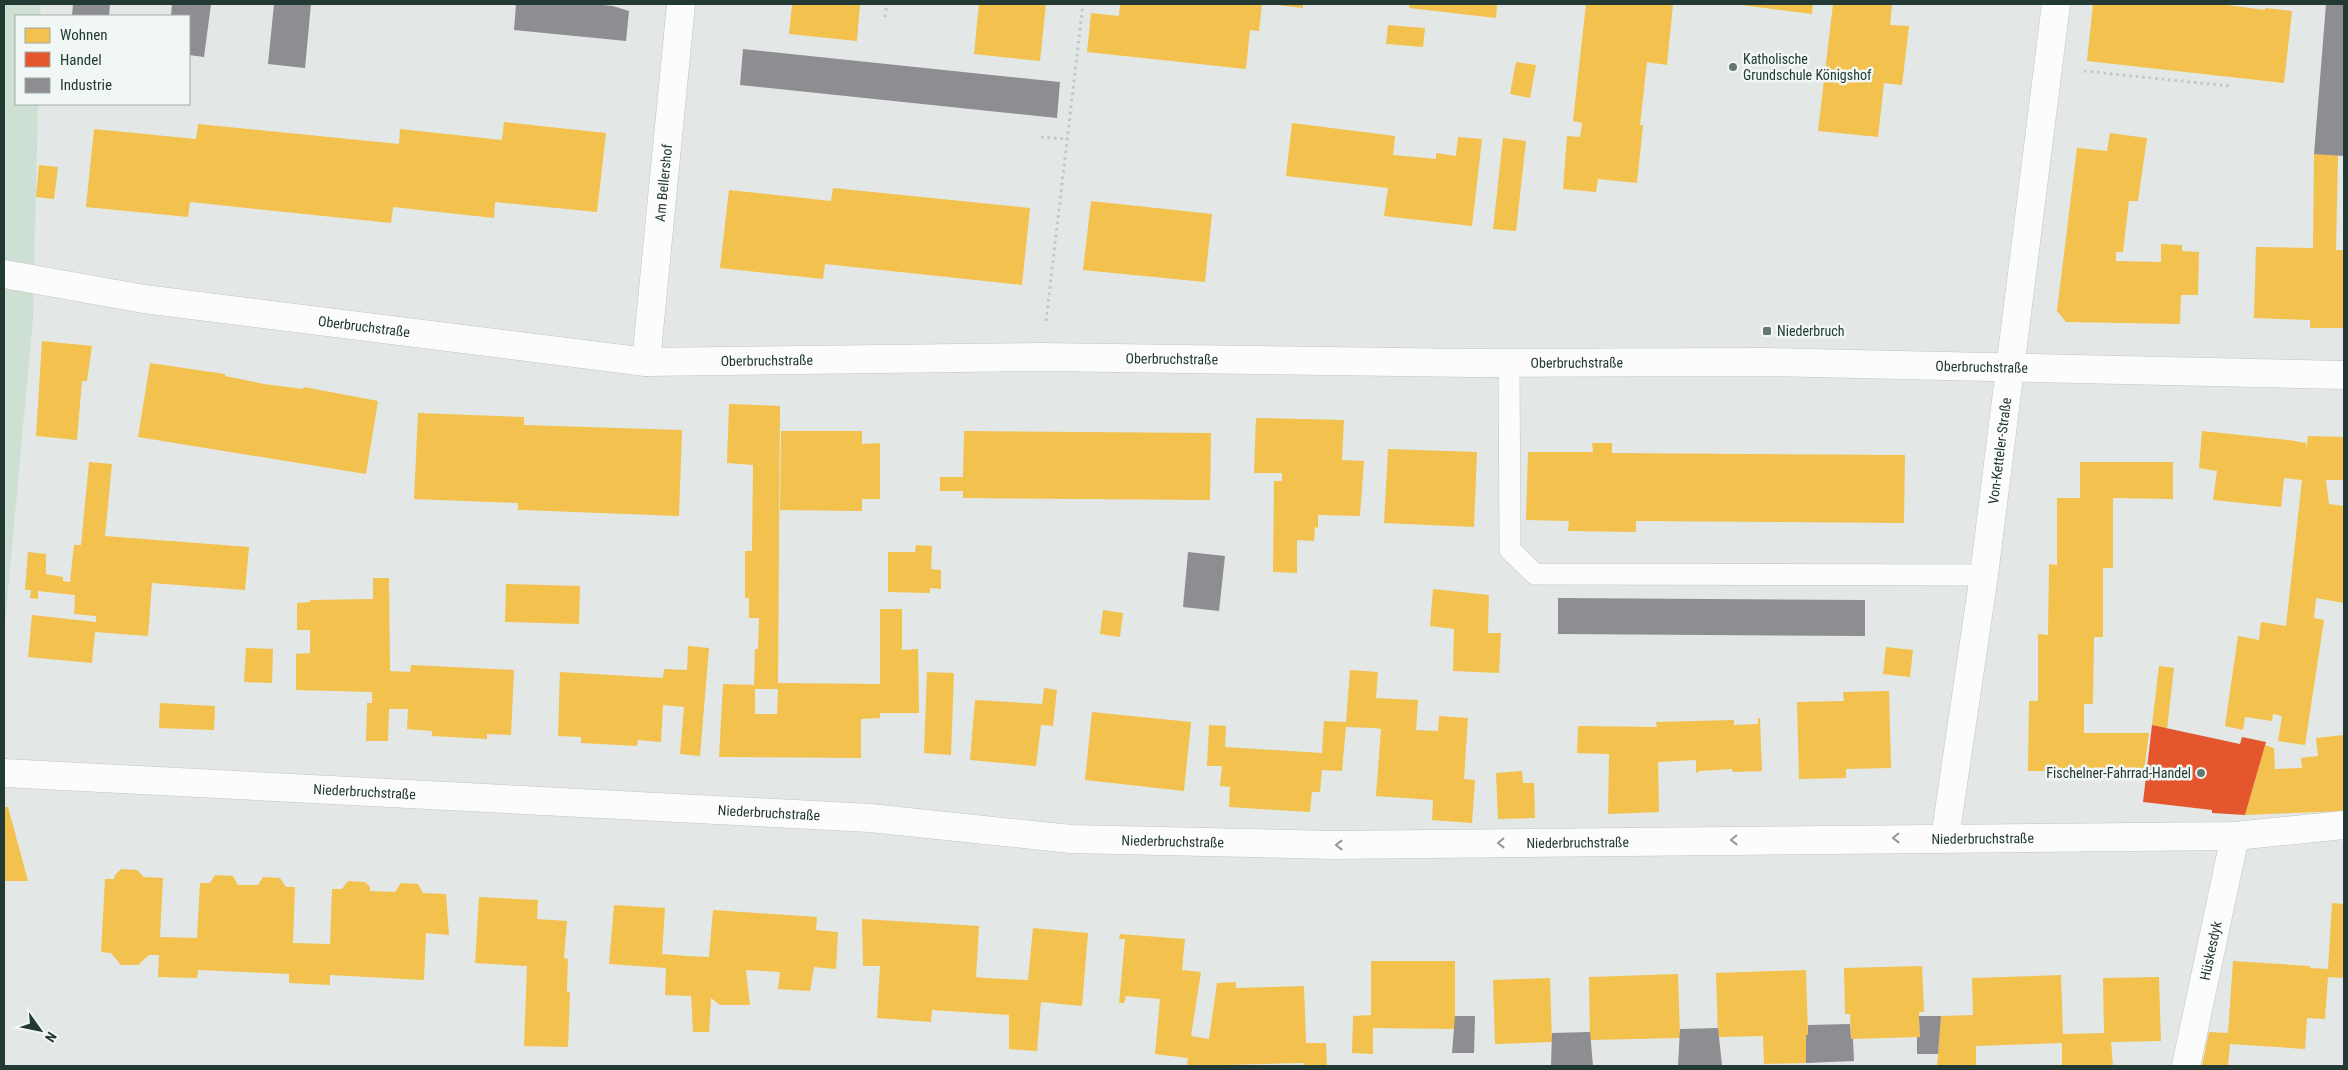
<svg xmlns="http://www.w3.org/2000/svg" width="2348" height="1070" viewBox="0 0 2348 1070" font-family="'Roboto Condensed',sans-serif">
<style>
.green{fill:#cde0d3}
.homes{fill:#f2c14e;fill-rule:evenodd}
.shops{fill:#e4572e}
.industry{fill:#8d8d92}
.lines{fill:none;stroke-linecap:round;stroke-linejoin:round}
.lane-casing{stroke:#c0c5c3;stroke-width:22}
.street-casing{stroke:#c0c5c3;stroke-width:29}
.path{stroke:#c0c8c5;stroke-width:3;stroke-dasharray:2.5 4;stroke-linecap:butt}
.lane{stroke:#fbfcfb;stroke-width:21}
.street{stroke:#fbfcfb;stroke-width:28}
.oneway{stroke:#8f9a97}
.poi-dot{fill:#667672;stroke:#f1f7f4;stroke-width:2}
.labels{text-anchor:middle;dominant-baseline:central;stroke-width:5;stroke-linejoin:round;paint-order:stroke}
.poi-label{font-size:14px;fill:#233933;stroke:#f1f7f4;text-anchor:start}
.street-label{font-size:14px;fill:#233933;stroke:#f1f7f4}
</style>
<rect width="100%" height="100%" fill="#e3e8e6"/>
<path class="green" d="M 4,4 L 41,4 L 40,16 L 16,16 L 16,104 L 38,104 L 33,318 L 4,635 Z"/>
<path class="homes" d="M 792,4 L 860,4 L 857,41 L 789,34 Z
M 979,4 L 1046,4 L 1040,61 L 974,54 Z
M 1120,4 L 1262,4 L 1259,31 L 1250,30 L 1246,69 L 1087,52 L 1091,13 L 1119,16 Z
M 1267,4 L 1303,4 L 1303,8 Z
M 1410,4 L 1497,4 L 1496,18 L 1409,8 Z
M 1586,4 L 1673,4 L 1667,65 L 1647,62 L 1640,125 L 1643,125 L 1637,183 L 1598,179 L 1596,192 L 1563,189 L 1567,136 L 1580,137 L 1582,123 L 1573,121 Z
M 1733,4 L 1813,4 L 1812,14 Z
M 1833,4 L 1892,4 L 1890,25 L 1909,26 L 1902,85 L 1884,83 L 1878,137 L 1818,131 Z
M 2093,4 L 2220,4 L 2265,10 L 2265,8 L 2292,11 L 2284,83 L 2087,61 Z
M 1388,25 L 1425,28 L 1423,47 L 1386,44 Z
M 1516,62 L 1536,65 L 1530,98 L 1510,94 Z
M 504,122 L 606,133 L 597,212 L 495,202 L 494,218 L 393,207 L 391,223 L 190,202 L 188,217 L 86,207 L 94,129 L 196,139 L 198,124 L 399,144 L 400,129 L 502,140 Z
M 1292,123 L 1395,136 L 1393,155 L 1436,159 L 1436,153 L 1456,156 L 1458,137 L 1482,139 L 1472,226 L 1384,216 L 1388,188 L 1286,176 Z
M 2110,133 L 2147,138 L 2138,201 L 2129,201 L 2123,252 L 2116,252 L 2116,261 L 2161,262 L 2161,244 L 2182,245 L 2182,251 L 2199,252 L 2198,295 L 2181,295 L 2180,324 L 2066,322 L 2057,311 L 2077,148 L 2107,151 Z
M 1503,138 L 1526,141 L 1516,231 L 1493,229 Z
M 2314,154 L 2338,154 L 2336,250 L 2344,250 L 2344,328 L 2310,328 L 2310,320 L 2254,318 L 2256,247 L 2313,248 Z
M 39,165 L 58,167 L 54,199 L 36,197 Z
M 833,188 L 1030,208 L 1022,285 L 825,264 L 823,279 L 720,268 L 729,190 L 831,201 Z
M 1091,201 L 1212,214 L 1205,282 L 1083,270 Z
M 42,341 L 92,346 L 87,381 L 82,381 L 77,440 L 36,436 Z
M 150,363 L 225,374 L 225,376 L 264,384 L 303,389 L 304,387 L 378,401 L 366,474 L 138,437 Z
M 729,404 L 780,406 L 778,683 L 880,684 L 880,609 L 902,609 L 902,650 L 918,649 L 919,713 L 880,713 L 880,718 L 861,719 L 861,758 L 719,757 L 723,684 L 754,685 L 755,649 L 758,649 L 759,618 L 749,618 L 749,598 L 745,598 L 745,551 L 752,551 L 753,465 L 727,463 ZM 755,689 L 778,689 L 777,714 L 755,714 Z
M 418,413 L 524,417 L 524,425 L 682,430 L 679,516 L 523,510 L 518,510 L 518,503 L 414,499 Z
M 1256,418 L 1344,420 L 1342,460 L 1364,461 L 1360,516 L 1318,515 L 1318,528 L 1315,527 L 1314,541 L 1297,540 L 1297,573 L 1273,572 L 1274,481 L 1282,481 L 1282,473 L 1254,473 Z
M 781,431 L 862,431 L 862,444 L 880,443 L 880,499 L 862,499 L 862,511 L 780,510 Z
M 964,431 L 1211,433 L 1210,500 L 963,498 L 963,491 L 940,491 L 940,477 L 963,477 Z
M 2202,431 L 2289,440 L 2306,443 L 2306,450 L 2308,436 L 2344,437 L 2344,480 L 2326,480 L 2329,504 L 2344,506 L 2344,603 L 2316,598 L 2314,618 L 2324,620 L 2305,745 L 2278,741 L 2282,716 L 2273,714 L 2272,721 L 2245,717 L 2243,730 L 2225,726 L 2238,636 L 2259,640 L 2261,622 L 2286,626 L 2302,480 L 2284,478 L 2281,507 L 2213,500 L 2217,471 L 2199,468 Z
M 1592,443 L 1612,443 L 1612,453 L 1905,455 L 1904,523 L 1636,521 L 1636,532 L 1568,531 L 1569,521 L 1526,520 L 1528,452 L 1593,452 Z
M 1388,449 L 1477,452 L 1474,527 L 1384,523 Z
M 89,462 L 112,464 L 105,536 L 249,547 L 245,590 L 152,583 L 148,636 L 95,632 L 92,663 L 28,657 L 32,615 L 96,622 L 96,616 L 74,614 L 75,595 L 38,591 L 38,599 L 30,598 L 31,590 L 25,590 L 28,552 L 46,554 L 46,574 L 63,577 L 63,581 L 70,582 L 74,545 L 81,545 Z
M 2080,462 L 2173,462 L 2173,499 L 2113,498 L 2113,568 L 2103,568 L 2103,637 L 2094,637 L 2093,704 L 2084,704 L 2084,733 L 2149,733 L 2144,771 L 2028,771 L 2029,701 L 2038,701 L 2038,634 L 2048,635 L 2049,564 L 2057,565 L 2057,498 L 2080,498 Z
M 916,545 L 932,546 L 931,569 L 941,570 L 941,589 L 930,588 L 930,593 L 888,592 L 888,552 L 915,552 Z
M 373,578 L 389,578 L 390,671 L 410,672 L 411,665 L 514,670 L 511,735 L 487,734 L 487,739 L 432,736 L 432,731 L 407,729 L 408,709 L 389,709 L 388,741 L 366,741 L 367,703 L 372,703 L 372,692 L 296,690 L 296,654 L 310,653 L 310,630 L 297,630 L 297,603 L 310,602 L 310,600 L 373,599 Z
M 506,584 L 580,586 L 579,624 L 505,622 Z
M 1433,589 L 1489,595 L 1488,633 L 1501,633 L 1499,673 L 1453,671 L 1454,629 L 1430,626 Z
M 1103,610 L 1123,613 L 1120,637 L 1100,634 Z
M 688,646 L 709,648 L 700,756 L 680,754 L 684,707 L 663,705 L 661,742 L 638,740 L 637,746 L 581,743 L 581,737 L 558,736 L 560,672 L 663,678 L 664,669 L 687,670 Z
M 1886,647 L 1913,650 L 1910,677 L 1883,674 Z
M 246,648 L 273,649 L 272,683 L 244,682 Z
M 2159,666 L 2174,668 L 2167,729 L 2152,725 Z
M 1350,670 L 1378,672 L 1376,698 L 1418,700 L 1416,730 L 1438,731 L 1439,716 L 1468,718 L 1464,779 L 1475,780 L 1472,823 L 1432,820 L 1433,800 L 1376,796 L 1381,729 L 1374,728 L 1346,727 L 1342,771 L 1322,770 L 1320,792 L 1312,792 L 1310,812 L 1229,807 L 1230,787 L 1220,786 L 1222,766 L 1207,766 L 1209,725 L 1226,726 L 1225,747 L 1322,753 L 1324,721 L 1346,722 Z
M 927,672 L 954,673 L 951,755 L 924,753 Z
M 1044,688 L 1057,690 L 1053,726 L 1041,725 L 1036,766 L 970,760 L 975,700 L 1042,704 Z
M 1889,691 L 1891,768 L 1846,769 L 1846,778 L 1799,779 L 1797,702 L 1844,701 L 1843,692 Z
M 160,703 L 215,706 L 214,730 L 159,728 Z
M 1092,712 L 1191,722 L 1184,791 L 1085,780 Z
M 1758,718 L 1760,718 L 1762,771 L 1733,772 L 1732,769 L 1699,771 L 1696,773 L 1696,760 L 1658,762 L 1659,812 L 1608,814 L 1609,754 L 1577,753 L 1578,726 L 1657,727 L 1656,722 L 1734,720 L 1734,725 L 1758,724 Z
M 2344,735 L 2344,811 L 2245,815 L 2265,745 L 2274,748 L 2275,769 L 2302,768 L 2301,758 L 2318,756 L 2316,738 Z
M 1522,771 L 1523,783 L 1534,783 L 1535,818 L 1498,819 L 1496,773 Z
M 4,807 L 8,807 L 28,881 L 4,881 Z
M 121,869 L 137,870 L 144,877 L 163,878 L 160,937 L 197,938 L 200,883 L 210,883 L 215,875 L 233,876 L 238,885 L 258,885 L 263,877 L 280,878 L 286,887 L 295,887 L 293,943 L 330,944 L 332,889 L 342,889 L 348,881 L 365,882 L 370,887 L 370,891 L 395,892 L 401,883 L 418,884 L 423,893 L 446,894 L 449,935 L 426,933 L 424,980 L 330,975 L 330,985 L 310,984 L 289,983 L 289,974 L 198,970 L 197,978 L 158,977 L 159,955 L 149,955 L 138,965 L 121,965 L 111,953 L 101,952 L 105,879 L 114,879 L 115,875 Z
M 479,897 L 538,900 L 537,919 L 567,921 L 564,958 L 568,959 L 567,992 L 570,992 L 568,1047 L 524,1046 L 527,966 L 475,963 Z
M 2332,903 L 2344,904 L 2344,978 L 2328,977 L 2325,1019 L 2307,1018 L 2305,1049 L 2230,1044 L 2228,1066 L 2202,1066 L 2209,1032 L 2228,1033 L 2233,961 L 2310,966 L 2310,968 L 2328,969 Z
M 614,905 L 665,908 L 662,954 L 687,956 L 709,957 L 713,910 L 817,917 L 816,930 L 838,932 L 836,969 L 814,967 L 810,991 L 778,989 L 780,972 L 746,970 L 750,1005 L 720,1005 L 711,998 L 709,1032 L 693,1032 L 691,996 L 665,995 L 666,968 L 609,964 Z
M 862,919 L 979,926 L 976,977 L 985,978 L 1028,980 L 1033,928 L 1088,933 L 1082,1006 L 1041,1002 L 1037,1051 L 1009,1049 L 1009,1015 L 932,1010 L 931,1022 L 877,1018 L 880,966 L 863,966 Z
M 1120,934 L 1185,939 L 1182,970 L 1201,972 L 1191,1036 L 1209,1039 L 1217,983 L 1236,982 L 1236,988 L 1304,986 L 1306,1043 L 1326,1043 L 1327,1066 L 1304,1066 L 1304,1063 L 1187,1066 L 1188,1058 L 1155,1054 L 1160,999 L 1126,996 L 1124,1003 L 1119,1003 L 1125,939 L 1119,939 Z
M 1371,961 L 1455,961 L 1455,1029 L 1373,1028 L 1373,1054 L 1352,1053 L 1353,1016 L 1371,1015 Z
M 1922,966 L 1924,1012 L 1919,1012 L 1920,1037 L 1851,1039 L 1850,1014 L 1845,1014 L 1844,968 Z
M 1806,970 L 1808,1035 L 1806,1035 L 1806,1063 L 1764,1064 L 1763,1036 L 1718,1037 L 1716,973 Z
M 1678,974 L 1680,1038 L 1590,1040 L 1589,977 Z
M 2061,975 L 2063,1034 L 2104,1033 L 2103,978 L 2159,977 L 2161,1041 L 2111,1042 L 2113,1066 L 2062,1066 L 2062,1043 L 1976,1046 L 1976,1066 L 1937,1066 L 1941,1016 L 1973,1015 L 1972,978 Z
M 1550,978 L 1552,1042 L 1495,1044 L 1493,980 Z"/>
<path class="shops" d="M 2152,725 L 2240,744 L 2242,737 L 2266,742 L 2245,815 L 2212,813 L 2212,810 L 2143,802 Z"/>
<path class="industry" d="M 73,4 L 110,4 L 109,16 L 72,16 Z
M 172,4 L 211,4 L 204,57 L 189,55 L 189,16 L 171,16 Z
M 274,4 L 311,4 L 305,68 L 268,64 Z
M 516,4 L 592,4 L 613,6 L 629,11 L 626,41 L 514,30 Z
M 2326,4 L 2344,4 L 2344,156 L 2314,154 Z
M 743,49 L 1060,82 L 1057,118 L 740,85 Z
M 1188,552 L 1225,556 L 1219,611 L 1183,607 Z
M 1558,598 L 1865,600 L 1865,636 L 1558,634 Z
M 1455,1016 L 1475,1016 L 1474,1053 L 1452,1053 Z
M 1919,1016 L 1941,1016 L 1938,1054 L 1917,1054 L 1917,1037 L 1920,1037 Z
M 1850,1024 L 1851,1039 L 1853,1039 L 1854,1061 L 1806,1063 L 1806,1035 L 1808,1035 L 1808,1025 Z
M 1718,1028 L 1722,1065 L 1678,1066 L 1680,1029 Z
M 1590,1032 L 1593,1066 L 1551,1066 L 1552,1033 Z"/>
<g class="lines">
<g class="lane-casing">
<path id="lane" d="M 1509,362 L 1510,550 L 1535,574 L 1984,575"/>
</g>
<g class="street-casing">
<g id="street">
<path id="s1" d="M 4,274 L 144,299 L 646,362 L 1042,357 L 1471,363 L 1765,362 L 2344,375"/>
<path id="s2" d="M 646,362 L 681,4"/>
<path id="s3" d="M 4,773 L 870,818 L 1071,839 L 1332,845 L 2235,836 L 2344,825"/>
<path id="s4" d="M 1945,838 L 1984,575 L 2056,4"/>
<path id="s5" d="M 2186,1066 L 2235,836"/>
</g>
</g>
<path class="path" d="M 885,17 L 887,4
M 2084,71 L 2230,86
M 1041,137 L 1067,139
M 1046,321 L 1083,4"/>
<use href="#lane" class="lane"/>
<use href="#street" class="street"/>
</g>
<defs><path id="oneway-chevron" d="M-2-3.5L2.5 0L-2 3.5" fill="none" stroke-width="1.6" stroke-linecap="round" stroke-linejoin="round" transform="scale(1.25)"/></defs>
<g class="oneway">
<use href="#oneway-chevron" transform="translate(1896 838) rotate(179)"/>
<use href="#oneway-chevron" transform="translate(1734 840) rotate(179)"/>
<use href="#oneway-chevron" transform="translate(1501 843) rotate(179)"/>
<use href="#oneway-chevron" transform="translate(1339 845) rotate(180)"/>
</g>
<g class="poi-dot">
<circle cx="1733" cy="67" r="5"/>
<rect x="1762" y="326" width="10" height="10" rx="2.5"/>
<circle cx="2201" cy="773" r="5"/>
</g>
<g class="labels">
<g class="poi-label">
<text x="1743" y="59">Katholische<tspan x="1743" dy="16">Grundschule Königshof</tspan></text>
<text x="1777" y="331">Niederbruch</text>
<text x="2191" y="773" text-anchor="end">Fischelner-Fahrrad-Handel</text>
</g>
<g class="street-label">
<text stroke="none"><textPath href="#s2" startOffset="180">Am Bellershof</textPath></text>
<text stroke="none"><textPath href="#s1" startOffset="364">Oberbruchstraße</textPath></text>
<text stroke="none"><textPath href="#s1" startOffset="1174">Oberbruchstraße</textPath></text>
<text stroke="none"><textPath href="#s1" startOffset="769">Oberbruchstraße</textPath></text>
<text stroke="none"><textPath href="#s1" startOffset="1579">Oberbruchstraße</textPath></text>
<text stroke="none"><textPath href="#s1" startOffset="1984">Oberbruchstraße</textPath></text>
<text stroke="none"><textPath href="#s4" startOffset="391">Von-Ketteler-Straße</textPath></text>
<text stroke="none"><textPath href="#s3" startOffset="361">Niederbruchstraße</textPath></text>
<text stroke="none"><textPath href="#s3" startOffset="766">Niederbruchstraße</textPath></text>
<text stroke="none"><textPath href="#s3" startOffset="1981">Niederbruchstraße</textPath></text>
<text stroke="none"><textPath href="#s3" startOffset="1171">Niederbruchstraße</textPath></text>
<text stroke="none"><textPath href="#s3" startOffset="1576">Niederbruchstraße</textPath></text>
<text stroke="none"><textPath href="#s5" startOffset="118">Hüskesdyk</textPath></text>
</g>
</g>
<rect width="2348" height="1070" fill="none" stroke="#233933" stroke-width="10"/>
<rect x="15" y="15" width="175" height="90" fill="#f1f7f4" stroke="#9faba7"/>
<rect x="25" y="28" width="25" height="15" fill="#f2c14e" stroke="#9faba7"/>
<text x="60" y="40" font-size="15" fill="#233933">Wohnen</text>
<rect x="25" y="52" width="25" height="15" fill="#e4572e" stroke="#9faba7"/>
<text x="60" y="65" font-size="15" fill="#233933">Handel</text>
<rect x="25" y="78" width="25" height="15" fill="#8d8d92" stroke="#9faba7"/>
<text x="60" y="90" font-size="15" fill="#233933">Industrie</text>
<g transform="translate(40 1030) rotate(123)" stroke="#f1f7f4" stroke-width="4" paint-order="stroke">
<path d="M0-4L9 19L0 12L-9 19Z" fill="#233933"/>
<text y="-8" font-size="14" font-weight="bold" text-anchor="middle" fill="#233933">N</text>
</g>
</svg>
